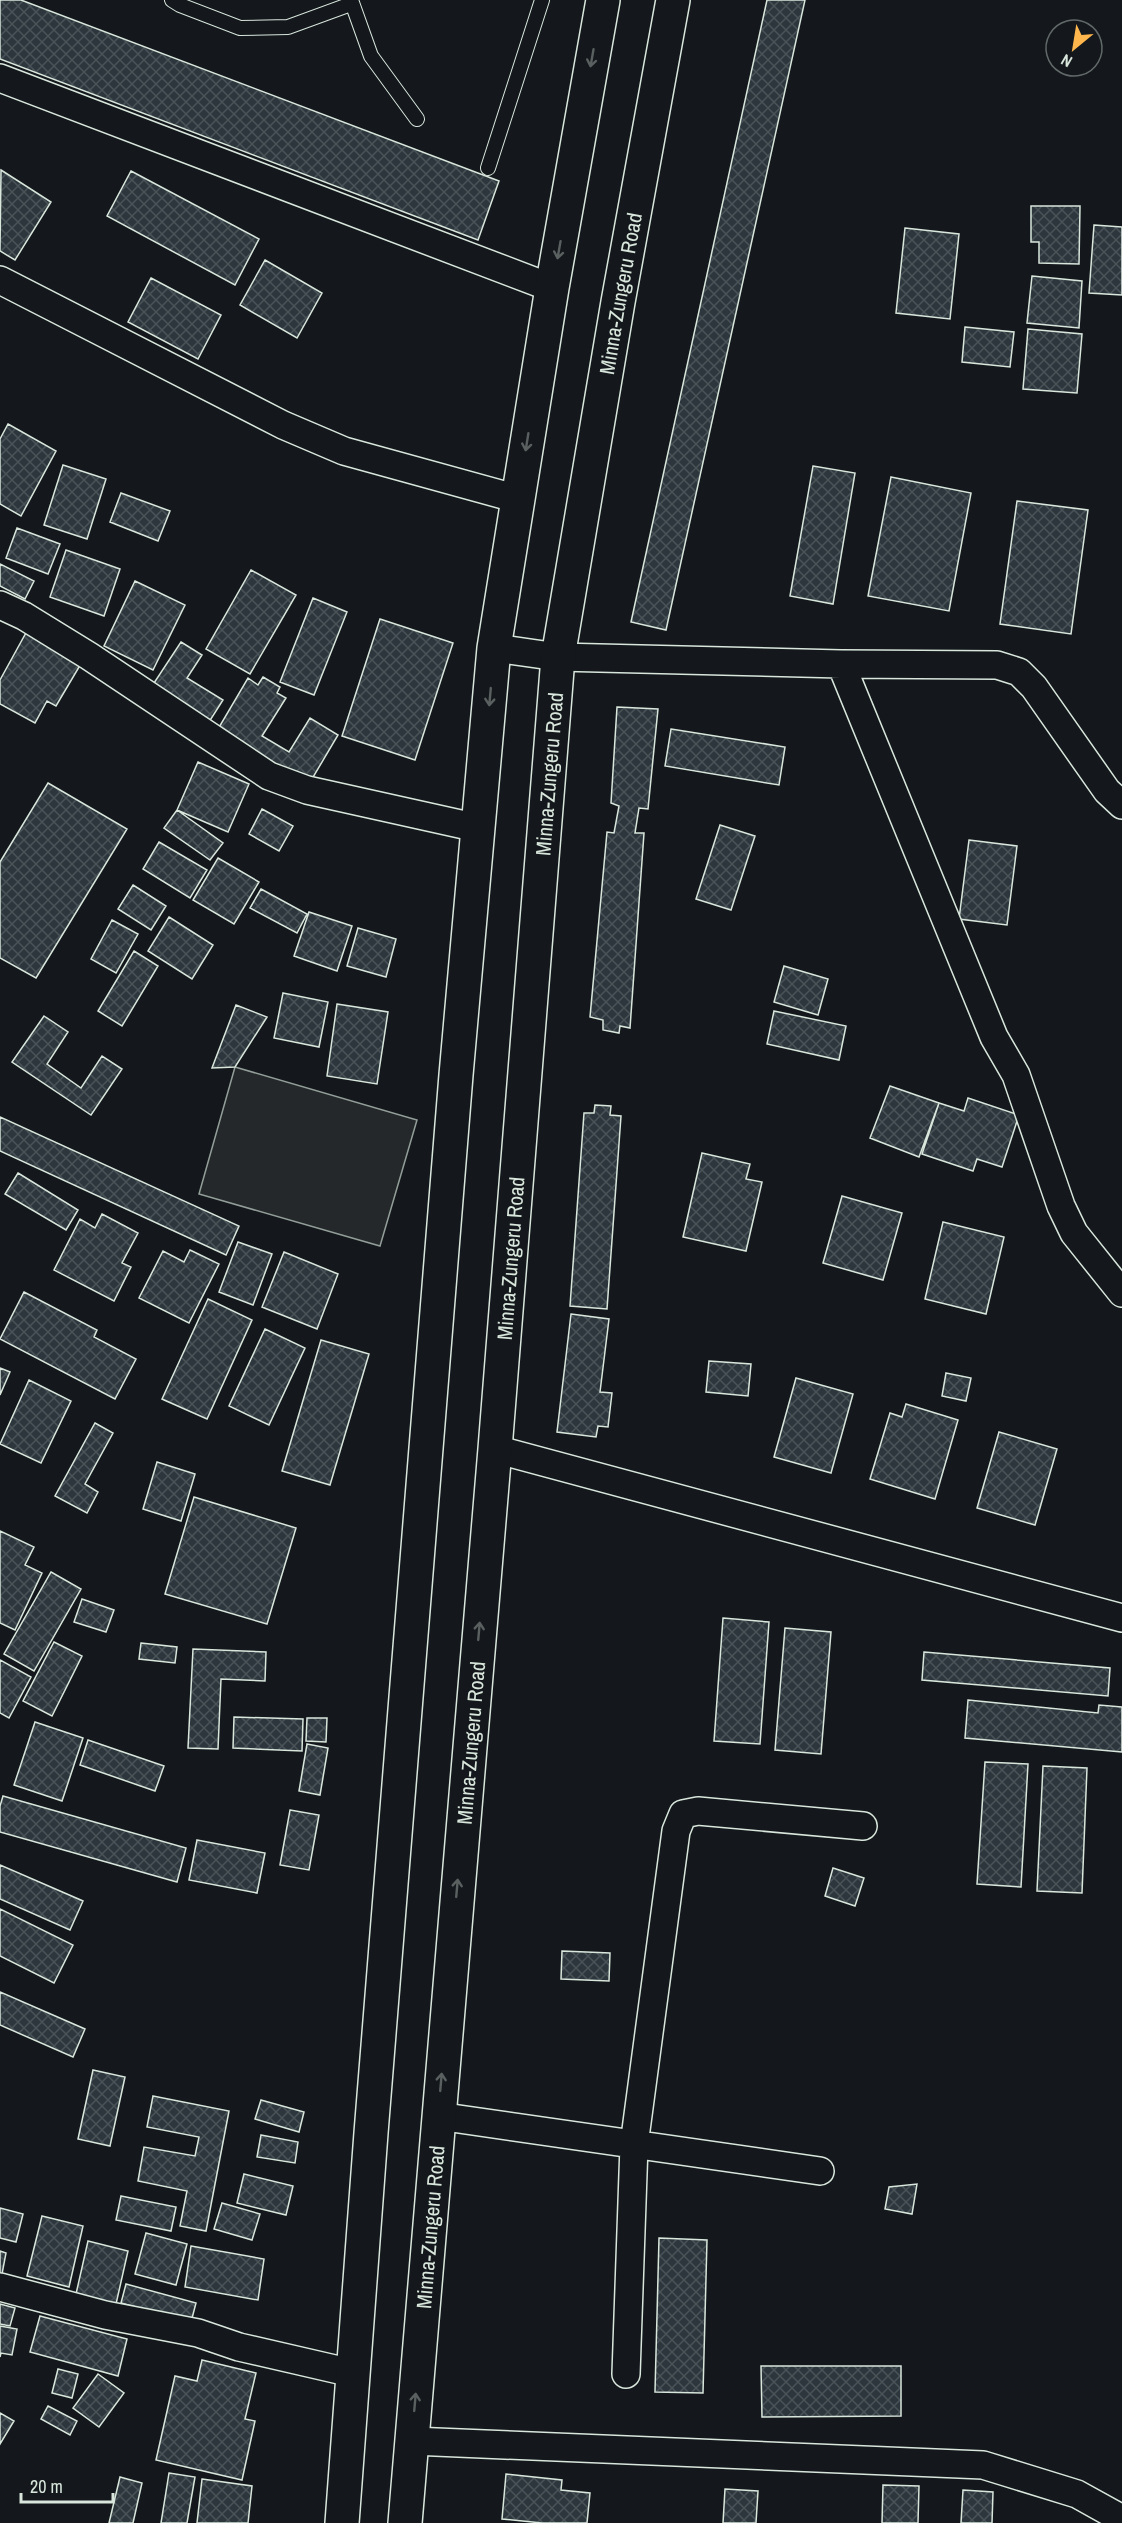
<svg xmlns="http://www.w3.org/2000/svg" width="1122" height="2523" viewBox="0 0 1122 2523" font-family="'Archivo Narrow',sans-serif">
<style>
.parking{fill:#24282b;stroke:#939e99;stroke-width:1.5}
.building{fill:url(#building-cross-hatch);stroke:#d8e6dc;stroke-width:1.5}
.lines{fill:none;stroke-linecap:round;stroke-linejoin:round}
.lane-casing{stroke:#d8e6dc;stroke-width:16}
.street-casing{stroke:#d8e6dc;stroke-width:30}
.primary-casing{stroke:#d8e6dc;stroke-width:36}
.lane{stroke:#14181c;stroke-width:14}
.street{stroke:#14181c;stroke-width:27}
.primary{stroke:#14181c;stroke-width:33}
.oneway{stroke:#59605f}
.labels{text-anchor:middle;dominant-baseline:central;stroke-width:4.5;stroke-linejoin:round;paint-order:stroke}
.street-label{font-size:21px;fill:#d8e6dc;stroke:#14181c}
</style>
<defs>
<pattern id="building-cross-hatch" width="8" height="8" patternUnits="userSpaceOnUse" patternTransform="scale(1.5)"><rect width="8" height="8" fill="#2c363c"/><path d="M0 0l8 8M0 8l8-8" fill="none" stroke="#4a5358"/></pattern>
</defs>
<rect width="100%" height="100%" fill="#14181c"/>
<path class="parking" d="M 235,1067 L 417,1120 L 380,1246 L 199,1194 Z"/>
<path class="building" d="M 0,0 L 21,0 L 499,181 L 478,240 L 0,59 Z
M 767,0 L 805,0 L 666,630 L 631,622 Z
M 1,170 L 51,202 L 15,260 L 0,251 Z
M 131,171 L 259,239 L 235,285 L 107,216 Z
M 1031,206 L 1080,206 L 1079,264 L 1039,263 L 1039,242 L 1031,242 Z
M 1094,225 L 1122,227 L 1122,295 L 1089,293 Z
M 905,228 L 959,234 L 950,319 L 896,313 Z
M 265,260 L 322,293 L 297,338 L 240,305 Z
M 1032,276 L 1082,281 L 1079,328 L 1027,323 Z
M 151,278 L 221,315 L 198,359 L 128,322 Z
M 965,327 L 1014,332 L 1010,367 L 962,362 Z
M 1028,329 L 1082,334 L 1077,393 L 1023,389 Z
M 8,424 L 56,451 L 21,516 L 0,504 L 0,439 Z
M 63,465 L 106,479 L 87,539 L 44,525 Z
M 813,466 L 855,473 L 833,604 L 790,596 Z
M 891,477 L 971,493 L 949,611 L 868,596 Z
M 121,493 L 170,511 L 158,541 L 110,522 Z
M 1017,501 L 1088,510 L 1071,634 L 1000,624 Z
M 17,528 L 60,544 L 48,574 L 6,558 Z
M 66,550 L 120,569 L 104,616 L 50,597 Z
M 0,564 L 34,581 L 25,599 L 0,586 Z
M 251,570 L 296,595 L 250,674 L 206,649 Z
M 135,581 L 185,605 L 153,670 L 104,646 Z
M 313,598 L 347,612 L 314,695 L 280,682 Z
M 380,619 L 453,643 L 415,760 L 342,736 Z
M 27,631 L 82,662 L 56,706 L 47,701 L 35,723 L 0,704 L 0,680 Z
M 181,642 L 202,655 L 187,678 L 223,700 L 209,722 L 152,686 Z
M 263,677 L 280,687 L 277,693 L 286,698 L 262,736 L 289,752 L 310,718 L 338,735 L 309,784 L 218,729 L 248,678 L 258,685 Z
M 617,707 L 658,709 L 648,809 L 639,808 L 635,833 L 644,833 L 630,1028 L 620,1026 L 619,1033 L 603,1030 L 603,1020 L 590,1017 L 607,832 L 614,833 L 619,806 L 611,803 Z
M 671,729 L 785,747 L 779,785 L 665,766 Z
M 198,762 L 249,784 L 228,832 L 177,810 Z
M 48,783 L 127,829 L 36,978 L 0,958 L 0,862 Z
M 262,809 L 293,826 L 279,851 L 249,834 Z
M 177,810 L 223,843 L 210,860 L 164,828 Z
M 720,825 L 755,836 L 731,910 L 696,899 Z
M 969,840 L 1017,846 L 1007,925 L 959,919 Z
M 159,842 L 207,870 L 190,898 L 143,869 Z
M 218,858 L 259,882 L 234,924 L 193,900 Z
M 133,885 L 166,906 L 151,930 L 118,909 Z
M 261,889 L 307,914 L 297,933 L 250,908 Z
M 309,912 L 352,926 L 337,971 L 294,956 Z
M 169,917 L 213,945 L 192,979 L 148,951 Z
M 112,920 L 138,934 L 116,973 L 91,959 Z
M 358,928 L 396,939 L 386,977 L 347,966 Z
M 134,951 L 158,966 L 122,1026 L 98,1011 Z
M 784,966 L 828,979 L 818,1015 L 774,1002 Z
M 283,993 L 328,1002 L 319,1047 L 274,1038 Z
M 337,1004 L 388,1012 L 377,1084 L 327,1076 Z
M 236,1005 L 267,1017 L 235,1067 L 212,1068 Z
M 774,1011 L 846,1026 L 839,1060 L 767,1044 Z
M 44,1016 L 68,1032 L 47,1064 L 81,1088 L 102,1056 L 122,1069 L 91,1115 L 12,1062 Z
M 890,1086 L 939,1103 L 919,1157 L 870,1138 Z
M 968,1098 L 1019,1115 L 1002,1167 L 977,1159 L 973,1171 L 922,1154 L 939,1103 L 964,1111 Z
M 595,1105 L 611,1106 L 610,1115 L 621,1116 L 607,1309 L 570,1306 L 584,1113 L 594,1113 Z
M 0,1117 L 239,1226 L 226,1255 L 0,1151 Z
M 702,1153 L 750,1164 L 746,1179 L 762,1182 L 746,1251 L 683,1237 Z
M 18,1173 L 78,1210 L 66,1230 L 5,1194 Z
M 842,1196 L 902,1213 L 883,1280 L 823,1263 Z
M 102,1214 L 138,1233 L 122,1263 L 131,1267 L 114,1301 L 54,1270 L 80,1219 L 95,1228 Z
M 943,1222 L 1004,1237 L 986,1314 L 925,1299 Z
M 238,1242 L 272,1254 L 253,1305 L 219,1292 Z
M 190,1250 L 219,1264 L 189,1323 L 139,1298 L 163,1251 L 184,1262 Z
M 284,1252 L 338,1274 L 317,1329 L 262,1307 Z
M 24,1292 L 97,1330 L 94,1337 L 136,1359 L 115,1399 L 0,1339 Z
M 208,1299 L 252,1320 L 207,1419 L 162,1399 Z
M 571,1314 L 609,1319 L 600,1392 L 612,1393 L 608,1427 L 598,1426 L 596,1437 L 557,1432 Z
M 265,1329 L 305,1348 L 269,1425 L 229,1406 Z
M 321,1340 L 369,1354 L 330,1485 L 282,1471 Z
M 709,1361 L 751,1364 L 748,1396 L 706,1392 Z
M 0,1368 L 10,1372 L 0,1395 Z
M 946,1373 L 971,1378 L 966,1401 L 942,1396 Z
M 796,1378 L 853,1394 L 831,1473 L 774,1457 Z
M 29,1380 L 71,1401 L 41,1463 L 0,1444 Z
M 906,1404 L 958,1420 L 935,1499 L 870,1479 L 890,1413 L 902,1417 Z
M 95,1423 L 113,1433 L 85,1484 L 98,1492 L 87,1513 L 55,1496 Z
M 999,1432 L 1057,1449 L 1035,1525 L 977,1508 Z
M 157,1462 L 195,1474 L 181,1521 L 143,1509 Z
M 194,1497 L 296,1528 L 267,1624 L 165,1594 Z
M 0,1531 L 34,1547 L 25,1565 L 42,1573 L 15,1630 L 0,1623 Z
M 51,1572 L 81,1589 L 34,1671 L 4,1654 Z
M 82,1599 L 114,1610 L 106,1632 L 74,1622 Z
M 723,1618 L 769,1622 L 760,1744 L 714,1741 Z
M 785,1628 L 831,1632 L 821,1754 L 775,1750 Z
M 54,1642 L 82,1656 L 52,1716 L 23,1701 Z
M 141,1643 L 177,1647 L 175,1663 L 139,1659 Z
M 193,1649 L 266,1652 L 265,1681 L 221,1679 L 218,1749 L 188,1748 Z
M 924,1652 L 1110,1668 L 1108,1696 L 922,1680 Z
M 0,1660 L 31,1677 L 9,1718 L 0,1713 Z
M 968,1700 L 1098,1713 L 1099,1705 L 1122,1707 L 1122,1752 L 965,1738 Z
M 234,1717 L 303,1719 L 302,1751 L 233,1748 Z
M 307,1718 L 327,1718 L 326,1742 L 306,1741 Z
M 35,1722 L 83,1738 L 62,1801 L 14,1785 Z
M 88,1740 L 164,1766 L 155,1791 L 80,1765 Z
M 307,1744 L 328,1748 L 320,1795 L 299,1791 Z
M 985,1762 L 1028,1764 L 1021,1887 L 977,1884 Z
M 1043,1766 L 1087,1768 L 1082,1893 L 1037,1891 Z
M 3,1796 L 186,1848 L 177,1882 L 0,1832 L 0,1806 Z
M 290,1810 L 319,1815 L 309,1870 L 280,1865 Z
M 197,1840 L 265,1853 L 257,1893 L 189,1880 Z
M 0,1865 L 83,1901 L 70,1930 L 0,1899 Z
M 833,1868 L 864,1878 L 855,1906 L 825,1896 Z
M 0,1909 L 73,1945 L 54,1983 L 0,1956 Z
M 562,1951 L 610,1953 L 609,1981 L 561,1979 Z
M 0,1992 L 85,2029 L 73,2057 L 0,2025 Z
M 93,2070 L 125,2077 L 110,2146 L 78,2139 Z
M 153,2096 L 229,2111 L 206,2231 L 180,2226 L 187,2191 L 138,2181 L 144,2147 L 195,2156 L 199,2137 L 147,2127 Z
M 261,2100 L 304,2112 L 299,2132 L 255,2119 Z
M 261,2135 L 298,2142 L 295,2163 L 257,2157 Z
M 244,2174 L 293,2186 L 286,2215 L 237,2203 Z
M 917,2184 L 912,2214 L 885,2209 L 889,2187 Z
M 121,2196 L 176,2207 L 171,2231 L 116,2220 Z
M 222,2203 L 260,2214 L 252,2240 L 214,2229 Z
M 0,2208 L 23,2214 L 16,2242 L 0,2238 Z
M 42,2216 L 83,2226 L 69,2287 L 27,2276 Z
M 146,2233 L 187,2244 L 176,2285 L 135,2274 Z
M 659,2238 L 707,2240 L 703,2393 L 655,2392 Z
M 88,2241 L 128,2251 L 116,2304 L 76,2294 Z
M 191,2246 L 264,2259 L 258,2300 L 185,2287 Z
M 0,2251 L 6,2253 L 2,2274 L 0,2274 Z
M 126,2284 L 196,2303 L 191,2322 L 121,2303 Z
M 0,2304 L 15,2308 L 10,2326 L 0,2324 Z
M 40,2316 L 127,2339 L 118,2376 L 30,2352 Z
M 0,2326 L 17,2329 L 12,2355 L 1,2353 L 0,2357 Z
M 202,2360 L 256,2373 L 245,2419 L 255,2421 L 242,2480 L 156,2460 L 175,2376 L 197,2381 Z
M 761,2366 L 901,2366 L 901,2416 L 762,2417 Z
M 58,2369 L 78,2374 L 72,2398 L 52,2393 Z
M 98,2374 L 124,2393 L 99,2427 L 73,2408 Z
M 48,2406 L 77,2421 L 70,2435 L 41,2419 Z
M 0,2413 L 14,2421 L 0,2444 Z
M 169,2473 L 195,2477 L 187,2523 L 161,2523 Z
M 506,2474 L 562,2480 L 561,2490 L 590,2493 L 587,2523 L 542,2523 L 502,2519 Z
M 120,2477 L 142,2483 L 133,2523 L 109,2523 Z
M 202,2479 L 252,2486 L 248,2523 L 197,2523 Z
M 883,2485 L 919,2486 L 918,2523 L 882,2523 Z
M 725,2489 L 758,2491 L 756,2523 L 723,2523 Z
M 963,2490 L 993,2492 L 992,2523 L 961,2523 Z"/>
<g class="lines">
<g class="lane-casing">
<path id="lane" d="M 172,0 L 180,5 L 240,28 L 288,27 L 351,4
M 351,0 L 371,56 L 417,119
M 488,168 L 542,0"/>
</g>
<g class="street-casing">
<path id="street" d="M 0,78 L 552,288
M 0,280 L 283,425 L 344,451 L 518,499
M 0,605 L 24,616 L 89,656 L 269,776 L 307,790 L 478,828
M 494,648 L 558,657 L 841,664 L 997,665 L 1019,672 L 1034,687 L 1107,791 L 1122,805
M 841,664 L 994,1037 L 1016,1075 L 1061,1206 L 1074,1233 L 1122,1293
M 495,1449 L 1122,1618
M 438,2116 L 820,2171
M 0,2287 L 105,2315 L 198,2333 L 239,2347 L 352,2373
M 626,2374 L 634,2145 L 676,1831 L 683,1814 L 698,1811 L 863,1826
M 412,2441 L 983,2465 L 1077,2494 L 1122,2519"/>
</g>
<g class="primary-casing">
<g id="primary">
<path d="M 342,2523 L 371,2133 L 456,1075 L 494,648 L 552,288 L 603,0"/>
<path id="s1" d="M 405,2523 L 495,1449 L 558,657 L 618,302 L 673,0"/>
</g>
</g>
<use href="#lane" class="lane"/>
<use href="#street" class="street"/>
<use href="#primary" class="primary"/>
</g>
<defs><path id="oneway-shaft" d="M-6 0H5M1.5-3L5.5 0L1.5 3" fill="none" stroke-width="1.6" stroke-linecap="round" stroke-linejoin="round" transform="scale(1.5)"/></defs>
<g class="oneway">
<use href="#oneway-shaft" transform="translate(592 58) rotate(100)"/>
<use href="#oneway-shaft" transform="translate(559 250) rotate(100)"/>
<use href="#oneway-shaft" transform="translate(527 442) rotate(99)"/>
<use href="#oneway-shaft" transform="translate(490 697) rotate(95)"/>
<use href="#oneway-shaft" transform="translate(479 1631) rotate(-85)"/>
<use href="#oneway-shaft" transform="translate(457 1888) rotate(-85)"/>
<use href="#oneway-shaft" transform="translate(441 2082) rotate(-85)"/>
<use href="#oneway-shaft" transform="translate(415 2402) rotate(-85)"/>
</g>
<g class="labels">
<g class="street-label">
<text stroke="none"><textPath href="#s1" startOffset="2241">Minna-Zungeru Road</textPath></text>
<text stroke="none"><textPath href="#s1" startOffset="1755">Minna-Zungeru Road</textPath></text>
<text stroke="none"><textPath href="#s1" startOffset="1269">Minna-Zungeru Road</textPath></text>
<text stroke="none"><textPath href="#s1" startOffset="783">Minna-Zungeru Road</textPath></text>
<text stroke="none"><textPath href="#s1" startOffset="297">Minna-Zungeru Road</textPath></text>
</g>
</g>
<g transform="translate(1074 48) rotate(210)"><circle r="28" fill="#14181c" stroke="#626a69" stroke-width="1.5"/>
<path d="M0-4.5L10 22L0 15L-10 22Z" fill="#ffb74d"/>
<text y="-9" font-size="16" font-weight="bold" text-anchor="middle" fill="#d8e6dc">N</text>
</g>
<path d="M21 2493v9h92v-9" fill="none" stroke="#d8e6dc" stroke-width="3"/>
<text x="30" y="2493" font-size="18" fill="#d8e6dc" stroke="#14181c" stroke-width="4.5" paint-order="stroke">20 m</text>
</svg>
